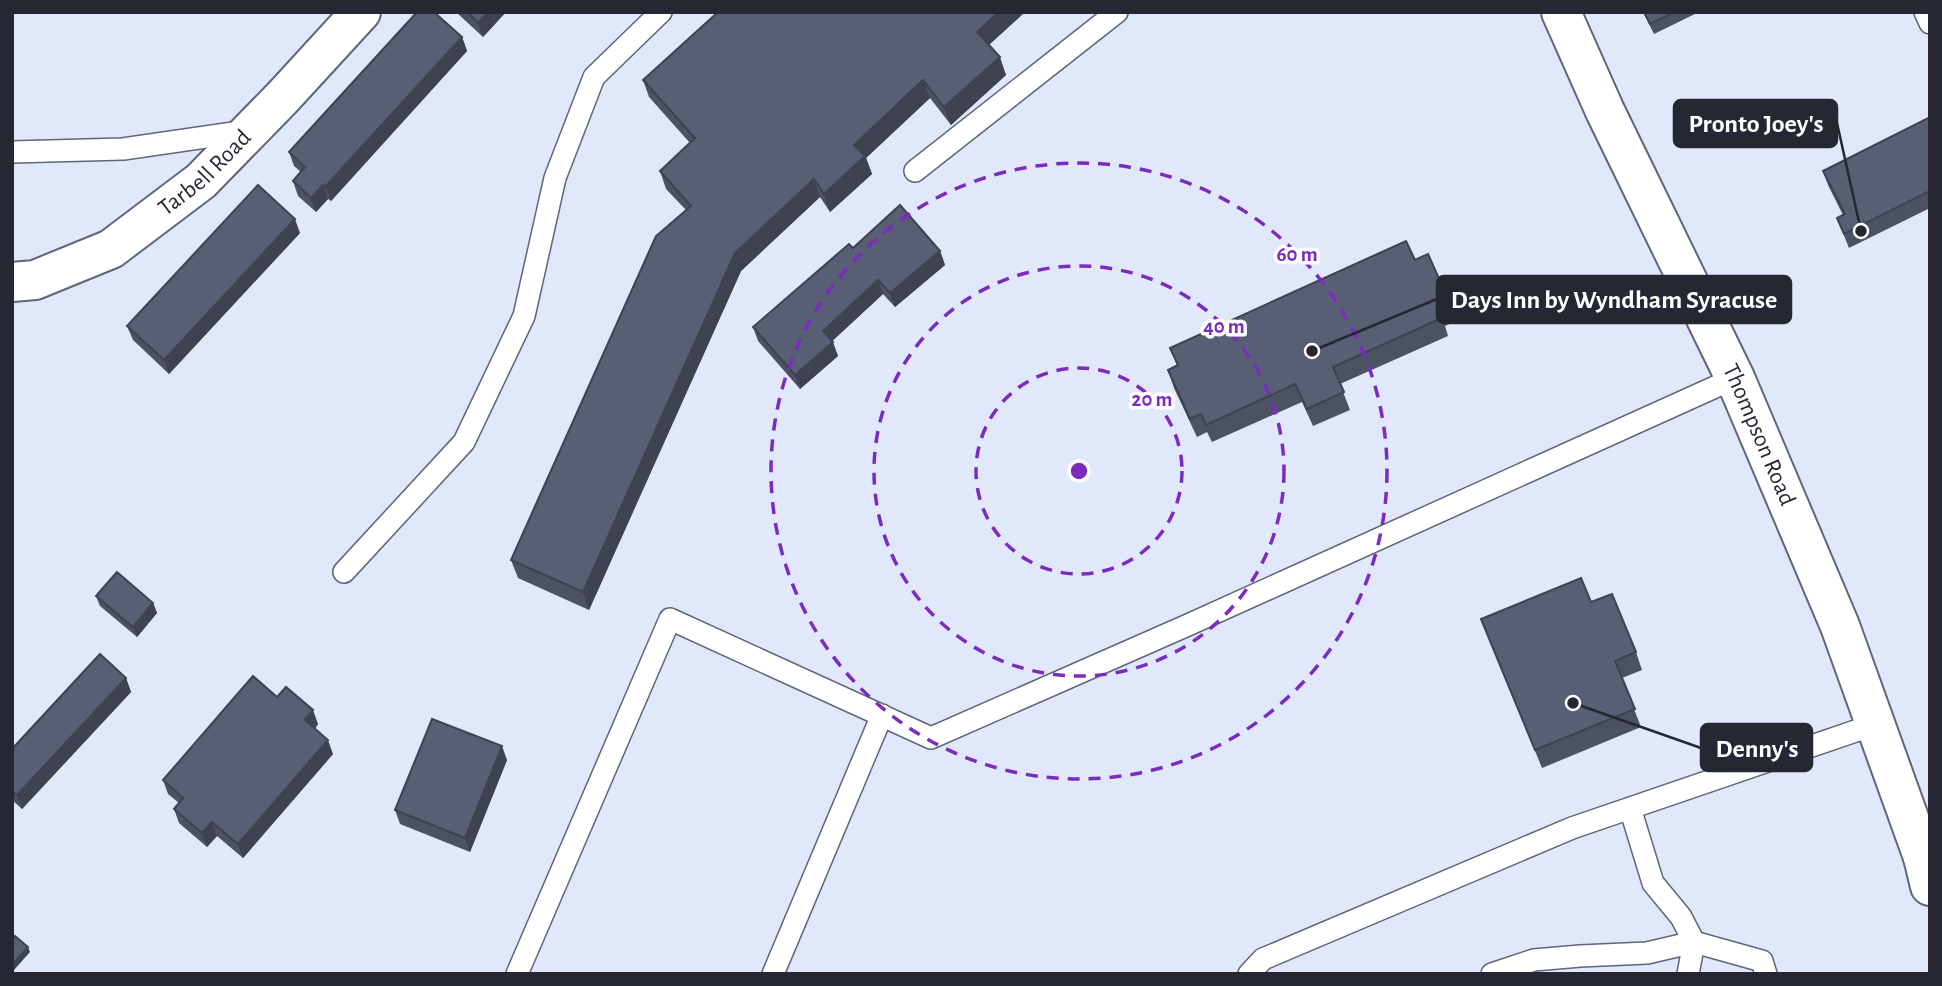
<svg xmlns="http://www.w3.org/2000/svg" width="1942" height="986" viewBox="0 0 1942 986" font-family="'Alegreya Sans',sans-serif">
<style>
.lines{fill:none;stroke-linecap:round;stroke-linejoin:round}
.lane-casing{stroke:#5f657b;stroke-width:24}
.street-casing{stroke:#5f657b;stroke-width:42}
.secondary-casing{stroke:#5f657b;stroke-width:42}
.primary-casing{stroke:#5f657b;stroke-width:42}
.lane{stroke:#fff;stroke-width:21}
.street{stroke:#fff;stroke-width:38}
.secondary{stroke:#fff;stroke-width:38}
.primary{stroke:#fff;stroke-width:38}
.wall{fill:#4c5164}
.shaded-wall{fill:#3e4251}
.building{fill:#585e74;stroke:#3e4251;stroke-width:2}
.ring{fill:none;stroke:#7b2cbf;stroke-width:3.5;stroke-dasharray:12 9}
.labels{text-anchor:middle;dominant-baseline:central;stroke-width:7;stroke-linejoin:round;paint-order:stroke}
.street-label{font-size:24px;fill:#252832;stroke:#fff}
.centre{fill:#7b2cbf;stroke:#fff;stroke-width:3.5}
.ring-label{font-size:21px;text-anchor:middle;font-weight:bold;fill:#7b2cbf;stroke:#fff;stroke-width:7;stroke-linejoin:round;paint-order:stroke}
.leader{fill:none;stroke:#252832;stroke-width:2.5}
.callout-dot{fill:#252832;stroke:#fff;stroke-width:2.5}
.callout{fill:#252832;stroke:#252832;stroke-width:2.5}
.callout-label{font-size:26px;text-anchor:middle;font-weight:bold;fill:#fff}
</style>
<rect width="100%" height="100%" fill="#e1e8fc"/>
<g class="lines">
<g class="lane-casing">
<path id="lane" d="M 1925,12 L 1930,23
M 12,152 L 123,149 L 247,131
M 915,171 L 1117,12
M 344,572 L 464,442 L 524,316 L 555,178 L 594,77 L 661,12
M 1630,808 L 1653,883 L 1681,917 L 1694,942 L 1762,961 L 1766,974
M 517,974 L 670,619 L 931,738 L 1188,625 L 1735,378
M 773,974 L 882,715
M 1249,974 L 1263,959 L 1572,828 L 1876,724
M 1492,974 L 1534,960 L 1580,956 L 1647,953 L 1694,942 L 1688,974"/>
</g>
<g class="street-casing">
<g id="street">
<path id="s1" d="M 12,282 L 35,280 L 111,249 L 201,181 L 283,97 L 361,12"/>
</g>
</g>
<g class="secondary-casing">
<g id="secondary">
<path id="s2" d="M 1561,12 L 1605,111 L 1735,378 L 1840,626 L 1923,857 L 1930,870"/>
</g>
</g>
<g class="primary-casing">
<path id="primary" d="M 1923,857 L 1930,886"/>
</g>
<use href="#lane" class="lane"/>
<use href="#street" class="street"/>
<use href="#secondary" class="secondary"/>
<use href="#primary" class="primary"/>
</g>
<path class="wall" d="M 456,12 L 506,12 L 483,37 Z
M 718,12 L 1025,12 L 989,45 L 1006,75 L 951,125 L 930,98 L 866,158 L 872,174 L 830,212 L 820,197 L 741,271 L 589,610 L 518,578 L 511,560 L 686,210 L 666,189 L 660,171 L 690,143 L 649,97 L 643,80 Z
M 1643,12 L 1699,12 L 1654,34 Z
M 462,37 L 467,51 L 331,201 L 328,199 L 316,212 L 298,196 L 293,181 L 301,172 L 294,166 L 289,152 Z
M 1930,117 L 1930,208 L 1849,248 L 1837,218 L 1843,215 L 1828,185 L 1823,171 Z
M 300,233 L 169,374 L 133,340 L 127,326 Z
M 853,248 L 940,251 L 945,265 L 895,307 L 883,294 L 832,341 L 838,356 L 800,389 L 758,341 L 753,327 Z
M 1415,260 L 1450,303 L 1456,321 L 1445,326 L 1448,336 L 1340,384 L 1350,410 L 1313,426 L 1302,402 L 1212,442 L 1207,432 L 1197,437 L 1174,388 L 1168,370 L 1177,365 L 1170,348 Z
M 96,596 L 153,603 L 157,613 L 137,637 L 100,606 Z
M 1591,602 L 1636,652 L 1642,670 L 1622,678 L 1641,727 L 1542,768 L 1481,619 Z
M 126,678 L 131,692 L 22,809 L 12,800 L 12,749 Z
M 277,697 L 318,724 L 315,729 L 333,754 L 243,858 L 217,836 L 207,847 L 179,823 L 174,809 L 179,803 L 168,794 L 163,780 Z
M 507,760 L 470,852 L 400,824 L 395,810 Z"/>
<path class="shaded-wall" d="M 488,12 L 506,12 L 483,37 L 478,23 Z
M 999,12 L 1025,12 L 983,50 L 977,32 Z
M 462,37 L 467,51 L 331,201 L 325,187 Z
M 1000,57 L 1006,75 L 951,125 L 944,107 Z
M 923,80 L 930,98 L 866,158 L 872,174 L 830,212 L 824,194 L 854,145 Z
M 814,179 L 820,197 L 741,271 L 589,610 L 583,592 L 735,253 Z
M 323,185 L 328,199 L 316,212 L 311,198 Z
M 295,219 L 300,233 L 169,374 L 164,360 Z
M 940,251 L 945,265 L 895,307 L 890,293 Z
M 878,280 L 883,294 L 828,345 L 823,331 Z
M 833,342 L 838,356 L 800,389 L 795,375 Z
M 153,603 L 157,613 L 137,637 L 133,627 Z
M 126,678 L 131,692 L 22,809 L 17,795 Z
M 313,710 L 318,724 L 310,734 L 305,720 Z
M 328,740 L 333,754 L 243,858 L 238,844 Z
M 502,746 L 507,760 L 470,852 L 465,838 Z
M 212,822 L 217,836 L 207,847 L 202,833 Z
M 28,947 L 30,952 L 14,970 L 13,964 Z"/>
<path class="building" d="M 417,12 L 434,12 L 462,37 L 325,187 L 323,185 L 311,198 L 293,181 L 305,167 L 289,152 Z
M 467,12 L 488,12 L 478,23 Z
M 718,12 L 999,12 L 977,32 L 1000,57 L 944,107 L 923,80 L 854,145 L 865,156 L 824,194 L 814,179 L 735,253 L 583,592 L 511,560 L 656,236 L 691,206 L 660,171 L 695,138 L 643,80 Z
M 1644,12 L 1675,12 L 1650,24 Z
M 1930,117 L 1930,191 L 1844,234 L 1837,218 L 1845,214 L 1823,171 Z
M 258,185 L 295,219 L 164,360 L 127,326 Z
M 900,205 L 940,251 L 890,293 L 878,280 L 823,331 L 833,342 L 795,375 L 753,327 L 849,244 L 853,248 Z
M 1406,241 L 1415,260 L 1428,254 L 1450,303 L 1437,309 L 1442,318 L 1333,367 L 1344,392 L 1307,409 L 1295,384 L 1206,425 L 1201,414 L 1190,419 L 1168,370 L 1178,365 L 1170,348 Z
M 117,572 L 153,603 L 133,627 L 96,596 Z
M 1581,578 L 1591,602 L 1612,594 L 1636,652 L 1615,661 L 1635,709 L 1535,750 L 1481,619 Z
M 100,654 L 126,678 L 17,795 L 12,791 L 12,749 Z
M 253,676 L 277,697 L 286,687 L 313,710 L 305,720 L 328,740 L 238,844 L 212,822 L 202,833 L 174,809 L 183,798 L 163,780 Z
M 432,719 L 502,746 L 465,838 L 395,810 Z
M 15,936 L 28,947 L 13,964 L 12,940 Z"/>
<g class="ring">
<circle cx="1079" cy="471" r="103"/>
<circle cx="1079" cy="471" r="205"/>
<circle cx="1079" cy="471" r="308"/>
</g>
<g class="labels">
<g class="street-label">
<text stroke="none"><textPath href="#s1" startOffset="226">Tarbell Road</textPath></text>
<text stroke="none"><textPath href="#s2" startOffset="467">Thompson Road</textPath></text>
</g>
</g>
<circle cx="1079" cy="471" r="10" class="centre"/>
<g class="ring-label">
<text x="1297" y="261">60 m</text>
<text x="1224" y="333">40 m</text>
<text x="1152" y="406">20 m</text>
</g>
<path class="leader" d="M1861 231L1837 123M1312 351L1437 299M1573 703L1701 748"/>
<g class="callout-dot">
<circle cx="1861" cy="231" r="7"/>
<circle cx="1312" cy="351" r="7"/>
<circle cx="1573" cy="703" r="7"/>
</g>
<g class="callout">
<rect x="1674" y="100" width="163" height="47" rx="7"/>
<rect x="1437" y="276" width="354" height="47" rx="7"/>
<rect x="1701" y="724" width="111" height="47" rx="7"/>
</g>
<g class="callout-label">
<text x="1756" y="132">Pronto Joey's</text>
<text x="1614" y="308">Days Inn by Wyndham Syracuse</text>
<text x="1757" y="757">Denny's</text>
</g>
<rect width="1942" height="986" fill="none" stroke="#252832" stroke-width="28"/>
</svg>
